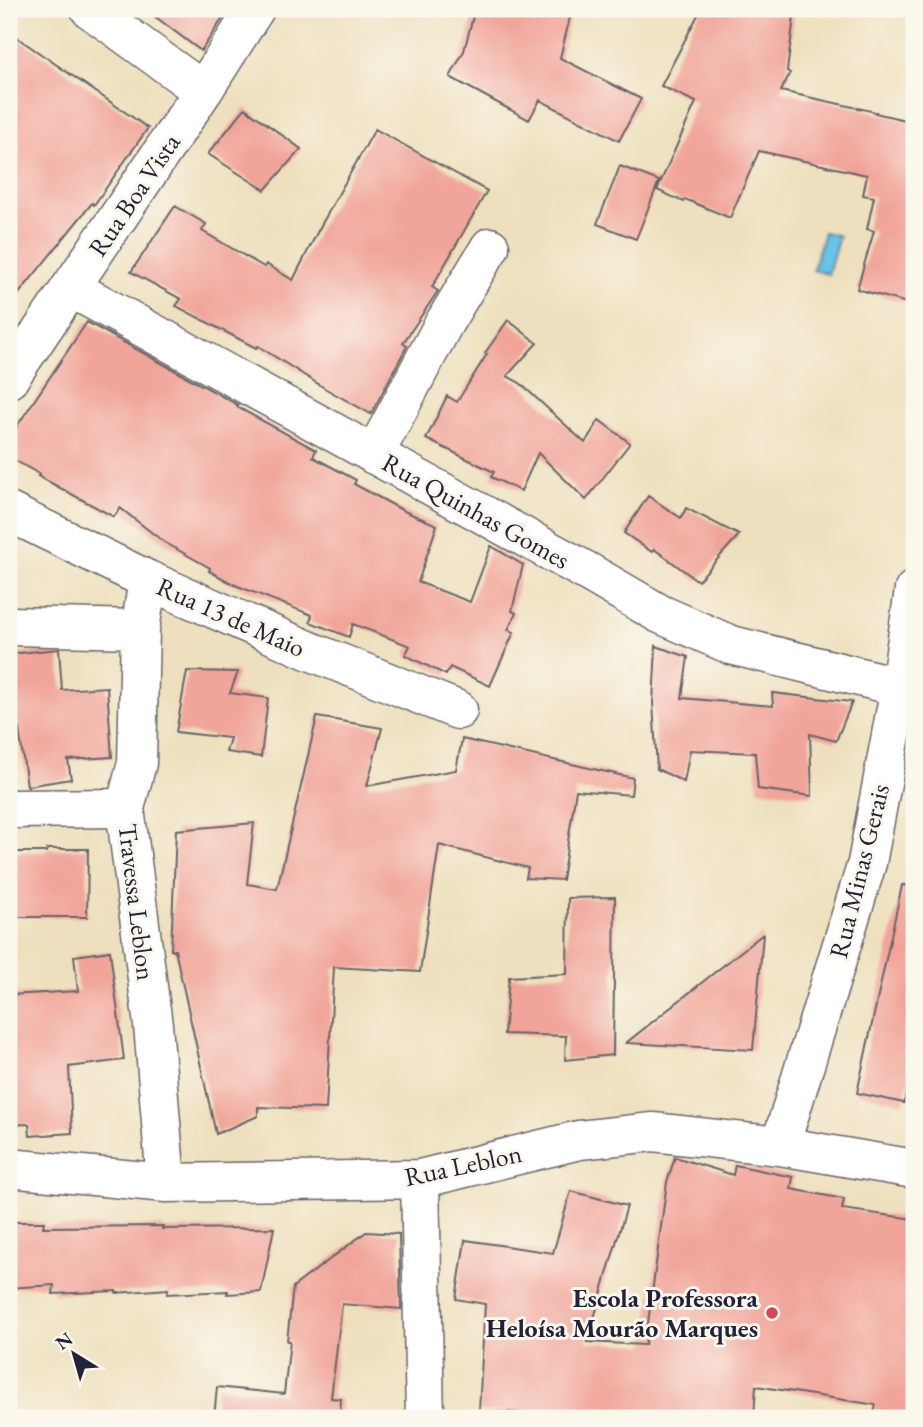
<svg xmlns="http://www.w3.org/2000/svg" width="923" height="1427" viewBox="0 0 923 1427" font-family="'EB Garamond',serif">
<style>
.water{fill:#69c2e7;stroke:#467291;stroke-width:2}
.building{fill:#f1a49a}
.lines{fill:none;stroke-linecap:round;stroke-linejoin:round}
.minor-casing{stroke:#696469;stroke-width:41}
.minor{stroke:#fff;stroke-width:38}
.poi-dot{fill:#d1495b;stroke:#fbf7ec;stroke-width:2.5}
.labels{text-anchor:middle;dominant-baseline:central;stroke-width:6;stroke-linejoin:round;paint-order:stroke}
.street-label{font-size:26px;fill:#22223b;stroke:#fbf7ec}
.poi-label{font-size:26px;font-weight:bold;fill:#22223b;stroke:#fbf7ec;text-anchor:end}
</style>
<rect width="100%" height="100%" fill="#fbf7ec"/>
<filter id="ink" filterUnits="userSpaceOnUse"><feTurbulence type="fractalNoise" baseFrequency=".0143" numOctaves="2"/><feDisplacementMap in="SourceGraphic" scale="14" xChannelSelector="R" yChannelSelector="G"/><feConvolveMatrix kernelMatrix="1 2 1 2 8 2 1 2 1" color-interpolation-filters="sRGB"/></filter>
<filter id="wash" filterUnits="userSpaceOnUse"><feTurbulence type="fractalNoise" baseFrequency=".00686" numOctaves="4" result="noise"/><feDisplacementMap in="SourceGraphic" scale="28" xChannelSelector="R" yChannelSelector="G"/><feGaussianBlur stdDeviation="1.57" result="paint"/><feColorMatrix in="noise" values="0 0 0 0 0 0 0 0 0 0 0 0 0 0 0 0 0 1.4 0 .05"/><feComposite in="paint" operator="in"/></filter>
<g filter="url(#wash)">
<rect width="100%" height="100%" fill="#eee0be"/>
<path class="water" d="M 824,232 L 839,236 L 828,274 L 813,270 Z"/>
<g id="blocks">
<path class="building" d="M 145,9 L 229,9 L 201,51 Z
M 475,9 L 572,9 L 560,58 L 641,99 L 619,141 L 540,100 L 529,120 L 450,77 L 464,51 Z
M 701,9 L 795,9 L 787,71 L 790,73 L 781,91 L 876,112 L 875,113 L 914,122 L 914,305 L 857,289 L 874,231 L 867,229 L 874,197 L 863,195 L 867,175 L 759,151 L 730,218 L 685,199 L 684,202 L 657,190 L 696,102 L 661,86 Z
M 9,32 L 148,128 L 94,205 L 92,203 L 9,306 Z
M 245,108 L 301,149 L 265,190 L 208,154 Z
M 375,129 L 487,191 L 432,287 L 438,291 L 403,343 L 407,346 L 371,414 L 326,389 L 258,346 L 256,348 L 176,306 L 181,299 L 131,272 L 175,206 L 206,224 L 202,231 L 264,267 L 266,264 L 293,280 L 319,229 Z
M 620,166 L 659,181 L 636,239 L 597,224 Z
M 508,320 L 537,343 L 507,376 L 520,383 L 585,443 L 599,420 L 630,443 L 586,500 L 538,453 L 521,491 L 491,477 L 494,472 L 426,439 L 447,396 L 457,402 L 487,354 L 485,353 Z
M 87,322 L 238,405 L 237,407 L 316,450 L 313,457 L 356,480 L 354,484 L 404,511 L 437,525 L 418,582 L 470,602 L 491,546 L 523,565 L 512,611 L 516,613 L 508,630 L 514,632 L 490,686 L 450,667 L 446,675 L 405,655 L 410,646 L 353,624 L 349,637 L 310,622 L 312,615 L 235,585 L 209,571 L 210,568 L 164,542 L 120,508 L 114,517 L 38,476 L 39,474 L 9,457 L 9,438 Z
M 648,496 L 681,518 L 686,508 L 739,535 L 698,581 L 654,549 L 652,552 L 624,533 Z
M 656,646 L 688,657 L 682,698 L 773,706 L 772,693 L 852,702 L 836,741 L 810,734 L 812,796 L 758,789 L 755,753 L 690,750 L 684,782 L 657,769 L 653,703 Z
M 59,649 L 62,690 L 107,687 L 112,757 L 68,760 L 71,779 L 27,786 L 19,729 L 9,731 L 9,654 Z
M 187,671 L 238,672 L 230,693 L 268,698 L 261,757 L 226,752 L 230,738 L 176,732 Z
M 317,717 L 382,728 L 367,786 L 456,770 L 462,739 L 633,778 L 631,795 L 576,790 L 562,880 L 526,878 L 528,868 L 439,845 L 420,972 L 334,967 L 326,1109 L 258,1107 L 258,1116 L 216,1134 L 175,950 L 171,950 L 176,830 L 254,823 L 247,884 L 277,889 Z
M 47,849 L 88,849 L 87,917 L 9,917 L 9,852 L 46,852 Z
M 902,885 L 914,886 L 914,1056 L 904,1103 L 857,1093 Z
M 615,897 L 613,1055 L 565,1060 L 566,1036 L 504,1034 L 509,977 L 567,974 L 568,898 Z
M 763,934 L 753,1050 L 626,1043 Z
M 110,951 L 124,1060 L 69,1067 L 72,1133 L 30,1136 L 29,1124 L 9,1125 L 9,995 L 78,991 L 74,956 Z
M 675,1157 L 733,1175 L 735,1165 L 793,1177 L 791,1189 L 844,1199 L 842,1209 L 914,1219 L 914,1418 L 903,1418 L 874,1413 L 876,1405 L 756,1386 L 754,1418 L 626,1418 L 479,1411 L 485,1304 L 456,1299 L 465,1240 L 553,1253 L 571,1191 L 627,1206 L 587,1342 L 645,1345 L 667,1182 Z
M 9,1222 L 44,1222 L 43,1227 L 163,1226 L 162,1229 L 274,1228 L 261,1292 L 227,1294 L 228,1291 L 167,1294 L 168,1289 L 116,1293 L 116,1291 L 53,1294 L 54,1285 L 9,1288 Z
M 366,1232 L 399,1234 L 401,1309 L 342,1304 L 331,1398 L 341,1399 L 340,1418 L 214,1418 L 217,1387 L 284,1394 L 290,1341 L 287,1341 L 293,1287 Z"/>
</g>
</g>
<g filter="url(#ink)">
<use href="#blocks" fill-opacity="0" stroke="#696469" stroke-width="2"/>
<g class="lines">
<g class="minor-casing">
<path id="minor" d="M 90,9 L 203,91
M 71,288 L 588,572 L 660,614 L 731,645 L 900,687
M 9,379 L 203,91 L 255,9
M 374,455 L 443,325 L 490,247
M 9,512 L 148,580 L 310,651 L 458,710
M 148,580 L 140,629 L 137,763 L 125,808 L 153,1025 L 166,1183
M 9,626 L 140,629
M 9,809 L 125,808
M 780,1146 L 867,863 L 900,687 L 914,590
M 9,1168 L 166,1183 L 420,1179 L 579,1140 L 653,1132 L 780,1146 L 914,1169
M 420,1179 L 425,1418"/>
</g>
<use href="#minor" class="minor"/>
</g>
</g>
<circle class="poi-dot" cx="772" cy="1313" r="7"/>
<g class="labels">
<g class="street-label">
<text transform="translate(134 195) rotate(-56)">Rua Boa Vista</text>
<text transform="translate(476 511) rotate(29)">Rua Quinhas Gomes</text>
<text transform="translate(231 617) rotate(24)">Rua 13 de Maio</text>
<text transform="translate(859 871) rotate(-76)">Rua Minas Gerais</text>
<text transform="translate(137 902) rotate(83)">Travessa Leblon</text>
<text transform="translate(463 1165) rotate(-12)">Rua Leblon</text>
</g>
<g class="poi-label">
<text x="758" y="1298">Escola Professora<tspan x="758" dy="30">Heloísa Mourão Marques</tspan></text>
</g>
</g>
<rect width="923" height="1427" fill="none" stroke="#fbf7ec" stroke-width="35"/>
<g transform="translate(74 1354) rotate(323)" stroke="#fbf7ec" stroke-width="5" paint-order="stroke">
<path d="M0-5L12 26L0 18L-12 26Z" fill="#22223b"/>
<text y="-10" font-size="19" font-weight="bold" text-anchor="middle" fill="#22223b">N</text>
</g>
</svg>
